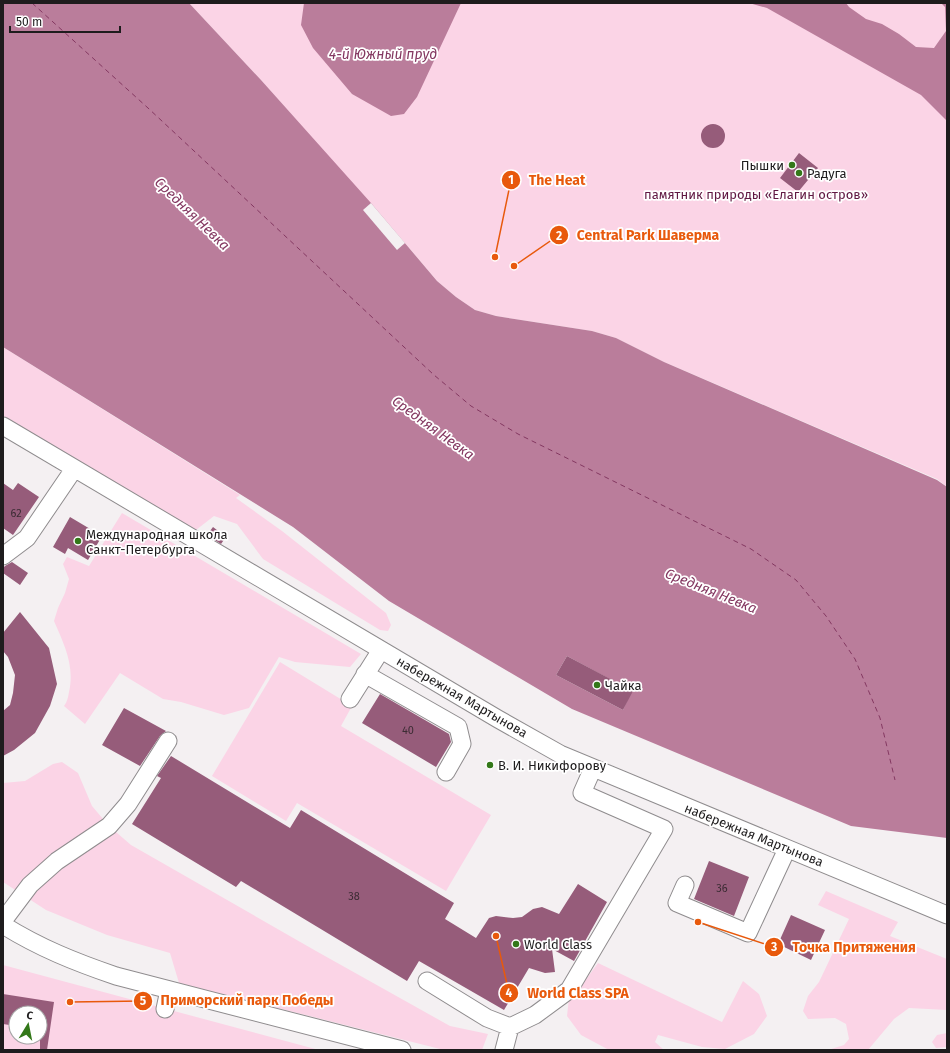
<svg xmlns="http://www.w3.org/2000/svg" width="950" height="1053" viewBox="0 0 950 1053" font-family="'Fira Sans',sans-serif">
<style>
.green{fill:#fbd4e6;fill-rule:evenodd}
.water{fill:#ba7d9b;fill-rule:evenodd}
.pier{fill:#f4f0f2}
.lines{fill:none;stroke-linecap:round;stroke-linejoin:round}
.ferry{stroke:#843861;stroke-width:1;stroke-dasharray:5 4;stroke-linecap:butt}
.building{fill:#965c7a}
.minor-casing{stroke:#8f8c8e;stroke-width:19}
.minor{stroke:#fff;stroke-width:17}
.poi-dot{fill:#337819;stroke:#fff;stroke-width:1.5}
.labels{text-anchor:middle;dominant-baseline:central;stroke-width:3.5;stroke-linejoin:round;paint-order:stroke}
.number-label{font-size:11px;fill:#3c2c34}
.poi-label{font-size:13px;fill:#1e1c1d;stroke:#fff;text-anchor:start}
.park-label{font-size:13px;fill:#601742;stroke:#fff}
.street-label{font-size:13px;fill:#1e1c1d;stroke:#fff}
.water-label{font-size:14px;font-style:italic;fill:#843861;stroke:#fff}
.leader{fill:none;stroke:#e8590c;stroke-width:1.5}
.callout-dot{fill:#e8590c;stroke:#fff;stroke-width:1.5}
.mark-label{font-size:12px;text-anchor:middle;font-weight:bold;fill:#fff}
.callout-label{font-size:14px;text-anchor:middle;font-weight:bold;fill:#e8590c;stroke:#fff;stroke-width:3.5;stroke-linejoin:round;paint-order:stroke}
</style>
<rect width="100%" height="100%" fill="#f4f0f2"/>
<path class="green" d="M 189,3 L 947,3 L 947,487 L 937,479 L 664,362 L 616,338 L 592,331 L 496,316 L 475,310 L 456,297 L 437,281 L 405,243 L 261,80 Z
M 3,347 L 240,495 L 236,498 L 282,531 L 386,613 L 391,625 L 388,631 L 380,630 L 263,559 L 237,524 L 214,516 L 196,530 L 3,416 Z
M 122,513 L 361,654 L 350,667 L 295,662 L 279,657 L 249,708 L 224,715 L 181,702 L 163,699 L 120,673 L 85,724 L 64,706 C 67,702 68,698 69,692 C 75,666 64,644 54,621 L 58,608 L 65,593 L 69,579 L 63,564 L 67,557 L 89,566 Z
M 280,662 L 352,706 L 341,726 L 491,815 L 446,891 L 297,803 L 286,821 L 212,776 Z
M 62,762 L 78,773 L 92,806 L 109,826 L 131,845 L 316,951 L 450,1026 L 488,1034 L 482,1050 L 444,1050 L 179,983 L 170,953 L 107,935 L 46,910 L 3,882 L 3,783 L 25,781 L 53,764 Z
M 826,891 L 898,922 L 890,936 L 947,959 L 947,1010 L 909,1008 L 894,1019 L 868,1050 L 828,1050 L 844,1045 L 849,1039 L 846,1024 L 835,1018 L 808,1019 L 803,1011 L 808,996 L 819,982 L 849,919 L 818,905 Z
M 598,963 L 722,1022 L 743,981 L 759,994 L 767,1016 L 754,1034 L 725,1049 L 702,1047 L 658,1035 L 655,1042 L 664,1050 L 609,1050 L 581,1035 L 567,1016 L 569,998 L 587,978 Z
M 3,965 L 319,1050 L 3,1050 ZM 16,1013 L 40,1013 L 40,1037 L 16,1037 Z
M 947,1033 L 947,1047 L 936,1048 L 932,1042 L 937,1035 Z"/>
<path class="water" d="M 3,3 L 189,3 L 261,80 L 371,203 L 437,281 L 456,297 L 475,310 L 496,316 L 592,331 L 616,338 L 664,362 L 937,480 L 947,487 L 947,838 L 851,826 L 572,709 L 389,601 L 293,527 L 3,347 ZM 567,656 L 632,691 L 623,710 L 556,675 Z
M 304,3 L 461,3 L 417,97 L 404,114 L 391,116 L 352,94 L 313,48 L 301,25 Z
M 749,3 L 846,3 L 849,7 L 866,19 L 882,24 L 899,34 L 916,47 L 934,48 L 946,31 L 945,7 L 941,3 L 947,3 L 947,121 L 921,95 L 767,8 Z"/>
<path class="pier" d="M 371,203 L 405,243 L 397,250 L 363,210 Z"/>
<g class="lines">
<path class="ferry" d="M 32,3 L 148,108 L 434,375 L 471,406 L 518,434 L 751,549 L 796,580 L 826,616 L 855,659 L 880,718 L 895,780"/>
</g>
<path class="building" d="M701 136a12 12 0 1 1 24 0a12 12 0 1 1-24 0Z
M 799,153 L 818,168 L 798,192 L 780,178 Z
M 3,483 L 13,490 L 18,483 L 39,497 L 13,535 L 3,528 Z
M 70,517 L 102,536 L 88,560 L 68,548 L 65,554 L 53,547 Z
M 213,527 L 226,537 L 221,544 L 207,535 Z
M 12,562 L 28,573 L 20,585 L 3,573 L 3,568 L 5,566 Z
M 20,612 L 49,648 L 57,684 L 50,706 L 35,733 L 14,750 L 3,756 L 3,711 L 10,705 L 13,693 L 15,675 L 8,657 L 3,651 L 3,633 Z
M 567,656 L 633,691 L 623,710 L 556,675 Z
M 380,694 L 449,734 L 451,742 L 436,767 L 362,723 Z
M 124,708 L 166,731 L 160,736 L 140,766 L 102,745 Z
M 171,756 L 290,828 L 301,810 L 454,903 L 445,919 L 476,938 L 489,918 L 496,916 L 513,918 L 522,917 L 533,909 L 542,907 L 559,914 L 578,884 L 607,902 L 574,961 L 552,949 L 555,972 L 545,973 L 529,968 L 504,1010 L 419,961 L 407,981 L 241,881 L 236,887 L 132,824 L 161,778 L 157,776 Z
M 709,861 L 749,877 L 734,916 L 694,899 Z
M 791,915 L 825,930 L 811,960 L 778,944 Z
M 3,994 L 54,1002 L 47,1050 L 40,1050 L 40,1013 L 16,1013 L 16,1026 L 3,1024 Z"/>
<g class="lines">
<g class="minor-casing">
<path id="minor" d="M 3,426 L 498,719 L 560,754 L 947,915
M 3,556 L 27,538 L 74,469
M 365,674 L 458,727 L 462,744 L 446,772
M 350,699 L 381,650
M 685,885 L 677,903 L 748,933 L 787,849
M 3,921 L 30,885 L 57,861 L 109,826 L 128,804 L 168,741
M 3,925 C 40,948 75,962 116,976 L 402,1050
M 427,981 L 487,1018 L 510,1027 L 535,1015 L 569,990 L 664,829 L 582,793 L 593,768
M 165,1009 L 169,990
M 504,1050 L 510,1027"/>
</g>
<use href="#minor" class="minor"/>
</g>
<g class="poi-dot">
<circle cx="792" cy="165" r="4"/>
<circle cx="799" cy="173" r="4"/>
<circle cx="78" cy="541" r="4"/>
<circle cx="597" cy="685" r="4"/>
<circle cx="490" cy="765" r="4"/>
<circle cx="516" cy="944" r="4"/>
</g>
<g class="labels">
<g class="number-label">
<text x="16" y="513">62</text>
<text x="408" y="730">40</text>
<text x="722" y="888">36</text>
<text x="354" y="896">38</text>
</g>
<g class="poi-label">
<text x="784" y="165" text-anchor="end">Пышки</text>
<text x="807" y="173">Радуга</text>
<text x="86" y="534">Международная школа<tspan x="86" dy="15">Санкт-Петербурга</tspan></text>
<text x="605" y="685">Чайка</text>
<text x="498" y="765">В. И. Никифорову</text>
<text x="524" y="944">World Class</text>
</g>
<g class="park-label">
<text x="756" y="194">памятник природы «Елагин остров»</text>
</g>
<g class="street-label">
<text transform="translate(462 697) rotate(30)">набережная Мартынова</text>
<text transform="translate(754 835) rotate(22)">набережная Мартынова</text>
</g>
<g class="water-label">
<text x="383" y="54">4-й Южный пруд</text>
<text transform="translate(192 214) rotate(44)">Средняя Невка</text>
<text transform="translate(433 428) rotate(36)">Средняя Невка</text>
<text transform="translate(711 591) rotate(22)">Средняя Невка</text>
</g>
</g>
<path class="leader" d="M495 257L511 180M514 266L559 235M698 922L774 947M496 936L509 993M70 1002L143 1001"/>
<g class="callout-dot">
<circle cx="495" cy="257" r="4"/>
<circle cx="514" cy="266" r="4"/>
<circle cx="698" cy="922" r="4"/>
<circle cx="496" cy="936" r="4"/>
<circle cx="70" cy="1002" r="4"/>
<circle cx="511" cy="180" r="10"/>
<circle cx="559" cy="235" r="10"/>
<circle cx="774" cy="947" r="10"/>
<circle cx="509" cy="993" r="10"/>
<circle cx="143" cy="1001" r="10"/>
</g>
<g class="mark-label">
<text x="511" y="184">1</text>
<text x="559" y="240">2</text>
<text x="774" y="951">3</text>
<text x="509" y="997">4</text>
<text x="143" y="1005">5</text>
</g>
<g class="callout-label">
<text x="557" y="185">The Heat</text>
<text x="648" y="240">Central Park Шаверма</text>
<text x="854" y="952">Точка Притяжения</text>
<text x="578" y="998">World Class SPA</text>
<text x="247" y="1005">Приморский парк Победы</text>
</g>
<rect width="950" height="1053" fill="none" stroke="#1e1c1d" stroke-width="8"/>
<g transform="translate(28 1025) rotate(10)"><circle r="19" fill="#ffffff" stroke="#a5a4a5"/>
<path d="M0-3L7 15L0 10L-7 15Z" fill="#337819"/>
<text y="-6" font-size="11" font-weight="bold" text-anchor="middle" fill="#1e1c1d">С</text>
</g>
<path d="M10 26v6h110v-6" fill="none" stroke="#1e1c1d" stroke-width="2"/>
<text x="16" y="26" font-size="12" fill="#1e1c1d" stroke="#ffffff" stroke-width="3" paint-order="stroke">50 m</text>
</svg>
